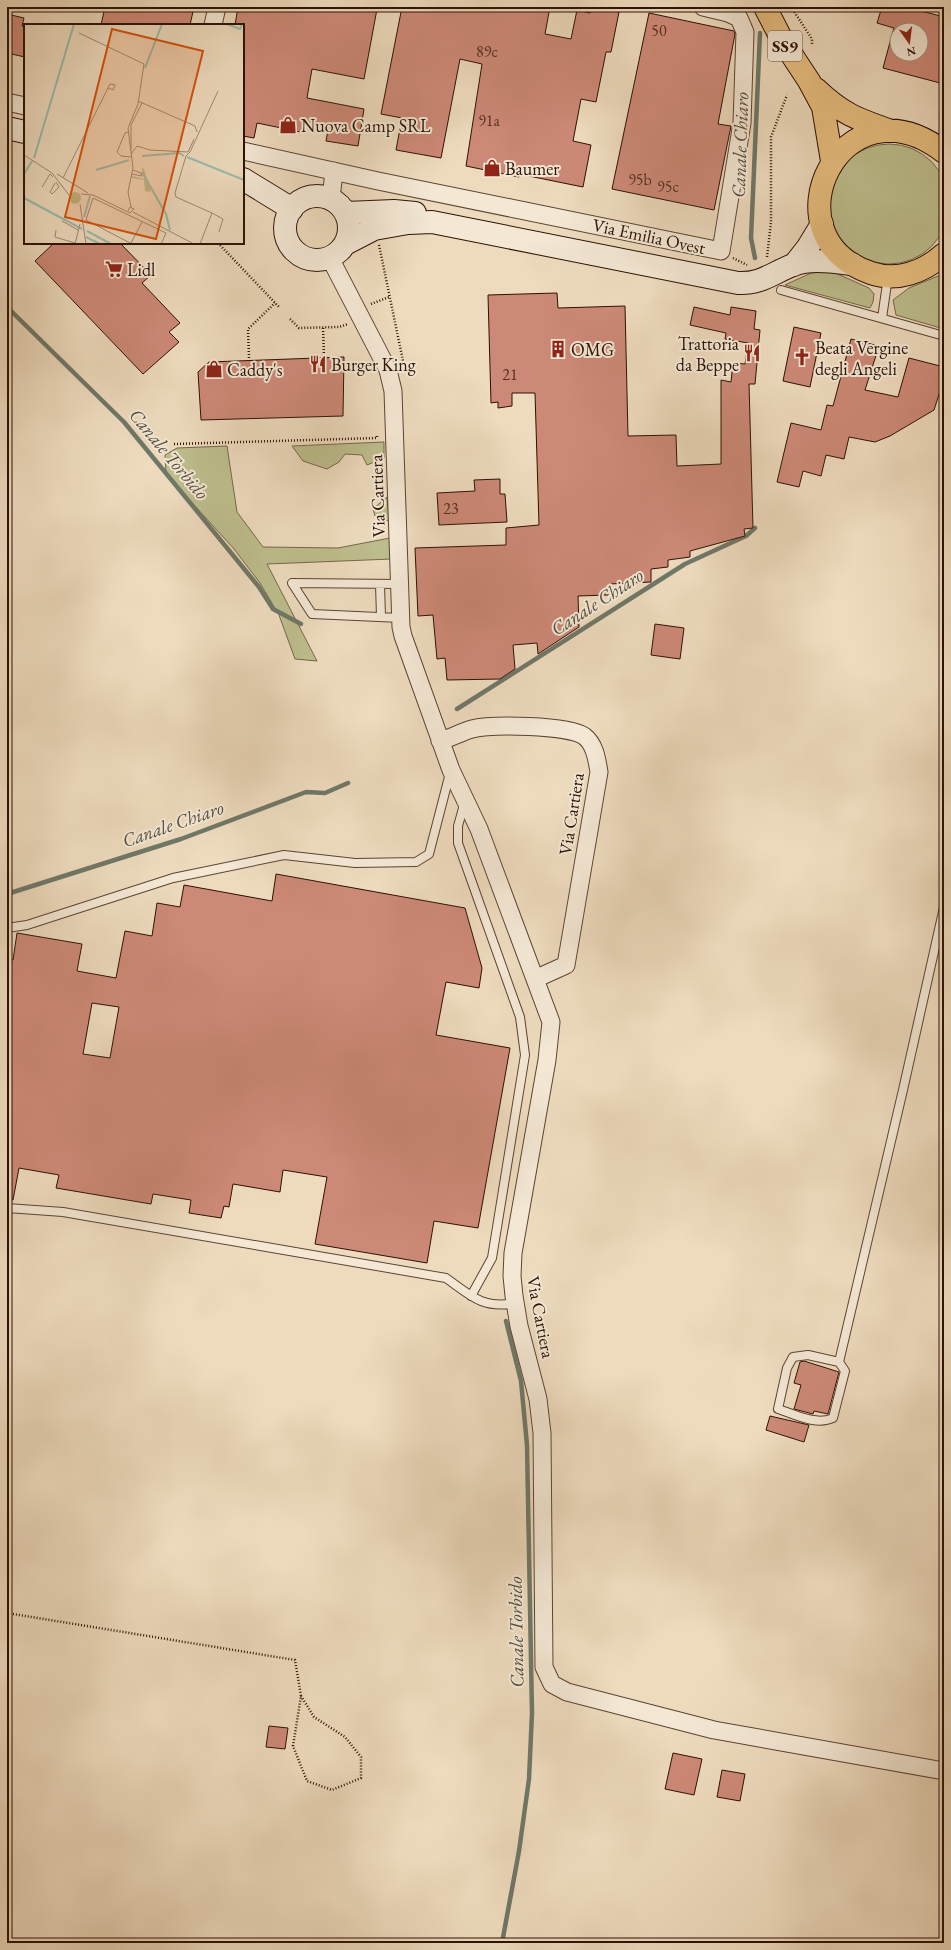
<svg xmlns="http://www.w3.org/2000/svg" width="951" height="1950" viewBox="0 0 951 1950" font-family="'EB Garamond',serif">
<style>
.green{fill:#bebe8e;stroke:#756849}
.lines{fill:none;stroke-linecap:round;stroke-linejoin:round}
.stream{stroke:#6f7868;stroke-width:4.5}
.building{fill:#cd8977;stroke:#2c1104;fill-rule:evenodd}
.lane-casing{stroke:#5c4432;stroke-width:10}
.street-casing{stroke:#5c4432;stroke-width:19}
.secondary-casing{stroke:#2c1104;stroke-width:24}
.primary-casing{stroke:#2c1104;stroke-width:24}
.path{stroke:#2c1104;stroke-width:2.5;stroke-dasharray:1 2;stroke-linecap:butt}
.lane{stroke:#f4e8d5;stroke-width:8}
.street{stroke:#f4e8d5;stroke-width:17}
.secondary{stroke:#f4e8d5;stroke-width:22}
.primary{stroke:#e7be7f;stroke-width:22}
.labels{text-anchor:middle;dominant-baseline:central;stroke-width:4;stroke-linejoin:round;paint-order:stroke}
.number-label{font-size:16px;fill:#542f21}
.shield{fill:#f4e8d5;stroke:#685243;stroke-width:1}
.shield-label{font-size:17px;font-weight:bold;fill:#2c1104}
.poi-label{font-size:18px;fill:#2c1104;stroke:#f4e8d5;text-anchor:start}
.street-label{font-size:18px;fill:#2c1104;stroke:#f4e8d5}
.water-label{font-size:19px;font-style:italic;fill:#534d3e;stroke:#f4e8d5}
.inset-river{fill:none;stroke:#9bbcab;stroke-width:2}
.inset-road{fill:none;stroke:#a08a74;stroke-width:1}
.view{fill:#d5520b;fill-opacity:0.15;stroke:#d5520b;stroke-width:2}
.inset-edge{fill:none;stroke:#2c1104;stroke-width:2}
</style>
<rect width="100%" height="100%" fill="#eedbbe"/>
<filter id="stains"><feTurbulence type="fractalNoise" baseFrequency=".005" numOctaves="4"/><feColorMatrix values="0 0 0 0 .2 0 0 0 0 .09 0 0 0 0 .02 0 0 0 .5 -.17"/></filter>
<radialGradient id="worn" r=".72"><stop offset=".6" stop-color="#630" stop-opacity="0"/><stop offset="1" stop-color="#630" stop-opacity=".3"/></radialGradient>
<path class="green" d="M829 204a60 60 0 1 1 120 0a60 60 0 1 1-120 0Z
M 831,271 L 869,288 L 874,294 L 873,302 L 870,308 L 785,285 L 811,273 Z
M 938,276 L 944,276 L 944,329 L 896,315 L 893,300 L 909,288 Z
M 384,442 L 384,458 L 367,465 L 362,455 L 345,454 L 339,462 L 327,469 L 303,461 L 292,446 Z
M 227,446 L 237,512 L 263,547 L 338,548 L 390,538 L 392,559 L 267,564 L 317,661 L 295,659 L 279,615 L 260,583 L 234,549 L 166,474 L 165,455 L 177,448 Z
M 387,497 L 389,521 L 375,516 L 373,509 Z"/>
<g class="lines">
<path class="stream" d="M 755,258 L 751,238 L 760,33
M 7,307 L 124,422 L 259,587 L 273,609 L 301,624
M 457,709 L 685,564 L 746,536 L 755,528
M 7,894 L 181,839 L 306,792 L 325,793 L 348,783
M 502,1943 L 519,1851 L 529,1779 L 532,1713 L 527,1445 L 521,1381 L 506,1321"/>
</g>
<path class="building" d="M 105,7 L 194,7 L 190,25 L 101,25 Z
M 238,7 L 374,7 L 374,9 L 377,9 L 364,79 L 312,69 L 307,98 L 364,109 L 358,146 L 326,141 L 328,130 L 303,125 L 301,132 L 257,123 L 254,138 L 243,136 L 243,25 L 235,25 Z
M 402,7 L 550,7 L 545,34 L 571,39 L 577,10 L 590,13 L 592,7 L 594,7 L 619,12 L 611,52 L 606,52 L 596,102 L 581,99 L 573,141 L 591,145 L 583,187 L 519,174 L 519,177 L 466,166 L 482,64 L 460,59 L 441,158 L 396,150 L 402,118 L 381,114 Z
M 882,7 L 906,7 L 944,17 L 944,84 L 883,68 L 893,31 L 897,32 L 897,54 L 921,54 L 921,30 L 893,30 L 894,28 L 877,23 Z
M 649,13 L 734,31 L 735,34 L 718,124 L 731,126 L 714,210 L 612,189 Z
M 7,14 L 24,18 L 22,26 L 25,27 L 25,57 L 7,53 Z
M 54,243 L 120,243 L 151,275 L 142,283 L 180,323 L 169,332 L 179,342 L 143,374 L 35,261 Z
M 557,293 L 558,308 L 625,306 L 628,436 L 676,435 L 677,466 L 721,464 L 721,380 L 731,382 L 733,363 L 745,364 L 748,343 L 725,339 L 726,333 L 690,325 L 694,307 L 730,315 L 731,307 L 756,311 L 754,329 L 760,330 L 755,384 L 749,384 L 753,528 L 744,529 L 745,536 L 690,551 L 690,557 L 668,560 L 668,567 L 651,569 L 651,582 L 609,584 L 608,595 L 578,596 L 579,627 L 538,654 L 537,643 L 513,645 L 515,669 L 500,679 L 447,680 L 445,658 L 437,659 L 433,615 L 418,616 L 415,548 L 506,545 L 506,528 L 539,525 L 535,393 L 512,393 L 512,406 L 498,408 L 498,402 L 491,403 L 488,295 Z
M 794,327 L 821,333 L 810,387 L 783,381 Z
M 851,339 L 879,346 L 865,390 L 898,397 L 909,358 L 944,367 L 944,389 L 941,388 L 934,410 L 890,436 L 875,442 L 849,437 L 844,459 L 826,455 L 821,476 L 803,471 L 799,487 L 777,482 L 791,423 L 821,430 L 827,405 L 833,406 Z
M 344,357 L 343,416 L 201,420 L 198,372 L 209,362 Z
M 500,479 L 500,494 L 505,494 L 507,522 L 439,525 L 437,493 L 475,491 L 474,480 Z
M 655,624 L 684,628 L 680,659 L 651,655 Z
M 276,874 L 465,908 L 482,968 L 479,988 L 446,982 L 436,1035 L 510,1048 L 478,1228 L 434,1221 L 427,1263 L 315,1244 L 327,1177 L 283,1170 L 280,1192 L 233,1184 L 229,1207 L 224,1206 L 221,1218 L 189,1213 L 191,1200 L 153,1194 L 151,1204 L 56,1188 L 59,1175 L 19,1168 L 13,1200 L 7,1200 L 7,959 L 13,960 L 17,933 L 82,944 L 77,971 L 116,978 L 125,931 L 152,936 L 157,903 L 180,907 L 184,885 L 272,901 ZM 92,1003 L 119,1007 L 110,1058 L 83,1054 Z
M 804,1361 L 839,1372 L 828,1414 L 814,1411 L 813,1414 L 794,1409 L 801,1385 L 794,1383 L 800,1362 Z
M 770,1416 L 809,1425 L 804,1442 L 766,1430 Z
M 269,1726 L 288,1728 L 285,1749 L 266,1747 Z
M 673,1753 L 702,1759 L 694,1795 L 665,1789 Z
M 722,1770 L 745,1774 L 740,1801 L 717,1797 Z"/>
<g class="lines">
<g class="lane-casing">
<path id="lane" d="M 781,290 L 944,336
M 882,318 L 888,277
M 380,584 L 381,617
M 400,584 L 292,583 L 312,614 L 401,618
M 465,801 L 458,826 L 458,843 L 520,1017 L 525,1055 L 492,1258 L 471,1296
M 7,928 L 27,925 L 173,878 L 284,855 L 355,863 L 416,862 L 429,854 L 450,773
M 7,1208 L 63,1212 L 446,1278 C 471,1296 482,1309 516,1303
M 839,1362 L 808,1355 L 793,1357 L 787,1368 L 778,1409 C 794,1414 816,1426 833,1418 L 845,1371 L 839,1362 L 903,1090 L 944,907"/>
</g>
<g class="street-casing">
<path id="street" d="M 213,25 L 217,7
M 7,102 L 25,106
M 243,151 L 378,181 L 721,251 L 742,123 L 745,32 L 739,18 L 728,13 L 703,7
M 331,199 L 334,171
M 330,258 L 388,370 L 393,391 L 401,627 L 403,636 L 451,770 L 479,829 L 551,1022 L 547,1060 L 513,1253 L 512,1276 L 514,1296 L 519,1326 L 538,1399 L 542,1433 L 544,1667 L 552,1684 L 567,1692 L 714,1730 L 944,1771
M 440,741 C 451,738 461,732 472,729 C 491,724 568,725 584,736 C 595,744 597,760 599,772 L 566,965 L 535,979"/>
</g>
<g class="secondary-casing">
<path id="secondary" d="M 7,128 L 25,132
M 243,179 L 292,209
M285 228a32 32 0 1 1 64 0a32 32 0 1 1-64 0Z
M 346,213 L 394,211 L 415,213
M 345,244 L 374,229 L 408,223 L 432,222 L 738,283 C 762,284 772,273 793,265 C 810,258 834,262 852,264
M 794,265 L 808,247 L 822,224"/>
</g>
<g class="primary-casing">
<path id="primary" d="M 765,7 L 782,40 L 809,81 L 823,107 L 832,161
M 816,89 C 842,114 857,119 891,131
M 944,152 C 842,73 763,237 871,273 C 897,282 924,272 944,254"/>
</g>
<path class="path" d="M 791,7 L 812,39 L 812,45
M 218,243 L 279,307
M 379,245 L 403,361 L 402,364
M 767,257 L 771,222 L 771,137 L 787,95
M 733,258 L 747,265
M 371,304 L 389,297
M 290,319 L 299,328 L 339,327 L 348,324
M 323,328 L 324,356
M 249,358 L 248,329 L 275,303
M 174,444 L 377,438 L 377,434
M 7,1613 L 295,1660 L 301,1696 L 293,1746 L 307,1781 L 332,1790 L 361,1778 L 361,1757 L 345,1737 L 314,1717 L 301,1696"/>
<use href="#lane" class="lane"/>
<use href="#street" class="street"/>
<use href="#secondary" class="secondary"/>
<use href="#primary" class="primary"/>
</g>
<defs>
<g id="shop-bare" transform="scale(1.38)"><path d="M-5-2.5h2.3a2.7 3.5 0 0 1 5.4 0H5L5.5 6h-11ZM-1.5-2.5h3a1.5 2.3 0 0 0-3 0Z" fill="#8f2418" stroke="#f4e8d5" stroke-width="2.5" paint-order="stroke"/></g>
<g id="supermarket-bare" transform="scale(1.38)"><path d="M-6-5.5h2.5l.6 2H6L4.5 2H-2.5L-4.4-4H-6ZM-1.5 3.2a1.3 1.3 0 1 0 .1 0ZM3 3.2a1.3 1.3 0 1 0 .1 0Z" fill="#8f2418" stroke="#f4e8d5" stroke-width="2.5" paint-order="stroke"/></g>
<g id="building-bare" transform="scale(1.38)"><path d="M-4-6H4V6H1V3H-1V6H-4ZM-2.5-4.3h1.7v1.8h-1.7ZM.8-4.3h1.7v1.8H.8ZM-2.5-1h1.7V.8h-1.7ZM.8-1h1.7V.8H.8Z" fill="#8f2418" stroke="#f4e8d5" stroke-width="2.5" paint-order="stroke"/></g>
<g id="restaurant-bare" transform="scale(1.38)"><path d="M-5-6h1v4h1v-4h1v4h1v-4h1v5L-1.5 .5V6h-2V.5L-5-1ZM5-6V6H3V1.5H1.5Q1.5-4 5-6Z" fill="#8f2418" stroke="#f4e8d5" stroke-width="2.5" paint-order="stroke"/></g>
<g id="church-bare" transform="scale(1.38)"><path d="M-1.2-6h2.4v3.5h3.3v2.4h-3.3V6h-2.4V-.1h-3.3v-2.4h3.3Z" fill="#8f2418" stroke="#f4e8d5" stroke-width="2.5" paint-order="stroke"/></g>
</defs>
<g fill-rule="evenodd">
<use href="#shop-bare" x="288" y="125"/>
<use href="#shop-bare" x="492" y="168"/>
<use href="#supermarket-bare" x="114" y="269"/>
<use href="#building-bare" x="558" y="349"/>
<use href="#restaurant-bare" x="752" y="353"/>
<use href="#church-bare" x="802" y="357"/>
<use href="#restaurant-bare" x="318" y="364"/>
<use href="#shop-bare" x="214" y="369"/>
</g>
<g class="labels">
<g class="number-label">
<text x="659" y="30">50</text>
<text x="487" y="51">89c</text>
<text x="489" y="120">91a</text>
<text x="640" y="179">95b</text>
<text x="668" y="186">95c</text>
<text x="510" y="374">21</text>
<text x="451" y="508">23</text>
</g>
<rect class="shield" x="768" y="31" width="34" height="30" rx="3"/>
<g class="shield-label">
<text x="785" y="46">SS9</text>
</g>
<g class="poi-label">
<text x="301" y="125">Nuova Camp SRL</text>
<text x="505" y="168">Baumer</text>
<text x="127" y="269">Lidl</text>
<text x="739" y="343" text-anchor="end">Trattoria<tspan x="739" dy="21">da Beppe</tspan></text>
<text x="815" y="347">Beata Vergine<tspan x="815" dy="21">degli Angeli</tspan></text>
<text x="571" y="349">OMG</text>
<text x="331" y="364">Burger King</text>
<text x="227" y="369">Caddy's</text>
</g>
<g class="street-label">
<text transform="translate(649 236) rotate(12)">Via Emilia Ovest</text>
<text transform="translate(377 496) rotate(-92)">Via Cartiera</text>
<text transform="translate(571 814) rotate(-81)">Via Cartiera</text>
<text transform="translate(541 1317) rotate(79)">Via Cartiera</text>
</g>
<g class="water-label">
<text transform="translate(740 145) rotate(-88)">Canale Chiaro</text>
<text transform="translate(169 454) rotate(50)">Canale Torbido</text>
<text transform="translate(597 602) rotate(-33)">Canale Chiaro</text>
<text transform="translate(173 824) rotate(-19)">Canale Chiaro</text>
<text transform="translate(516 1632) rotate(-91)">Canale Torbido</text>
</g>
</g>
<g transform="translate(24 24)">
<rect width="220" height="220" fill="#eedbbe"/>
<path d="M 118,144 L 120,145 L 127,168 L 121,167 L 120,156 L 108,154 L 108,152 L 120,155 ZM45 174a6 6 0 1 1 12 0a6 6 0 1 1-12 0Z" fill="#bebe8e"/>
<path class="inset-river" d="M 203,0 L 216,5 L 218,0M 121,44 L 138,0M 118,132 L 155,129 L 160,132M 163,133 L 220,156M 10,134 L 50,0M 72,146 L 105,136M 118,148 L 142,190 L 146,206M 0,150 L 8,137M 0,174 L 58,205M 60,193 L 66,172M 63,207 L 87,220M 62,213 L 76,220"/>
<path class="inset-road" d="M 55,9 L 120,40 L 114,80 L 104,104 L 109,144 L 104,168 L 107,183M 114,77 L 171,102 L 173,108M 104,108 L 101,109 L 93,128 L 97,132 L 108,133M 107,126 L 107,101 L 118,79M 107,130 L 113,122 L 126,126 L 164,128 L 170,115M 0,131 L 28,149 L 45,171M 33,150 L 64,169M 108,150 L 118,152 L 117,149 L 109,146M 39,154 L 86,60 L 91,61 L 89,66 L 84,64M 31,159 L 26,168 L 28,170 L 35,163 L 32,158M 18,163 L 26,150 L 29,153M 57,170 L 69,171 L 106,189 L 110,185 L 106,183 L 104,187M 56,180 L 62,220M 109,188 L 170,220M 188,189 L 199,195 L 195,208M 38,197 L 54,206M 32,206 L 31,213 L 51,219M 107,219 L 118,198M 51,220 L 56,200M 108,220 L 62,196 L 69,174 L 142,209 L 137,220M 176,220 L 188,189 L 152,173 L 151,169 L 162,132 L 166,128 L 194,67"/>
<path class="view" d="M 88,5 L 179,27 L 132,215 L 41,193 Z"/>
<rect width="220" height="220" class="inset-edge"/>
</g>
<rect width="951" height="1950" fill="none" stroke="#eedbbe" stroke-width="24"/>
<rect x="8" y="8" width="935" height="1934" fill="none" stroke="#2c1104" stroke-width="2"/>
<rect x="12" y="12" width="927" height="1926" fill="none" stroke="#2c1104"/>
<g transform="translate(909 42) rotate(166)"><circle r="19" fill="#f4e8d5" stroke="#a49281"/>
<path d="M0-3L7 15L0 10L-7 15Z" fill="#8f2418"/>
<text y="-6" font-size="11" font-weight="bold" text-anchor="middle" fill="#2c1104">N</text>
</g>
<rect width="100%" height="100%" filter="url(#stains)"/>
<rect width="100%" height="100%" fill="url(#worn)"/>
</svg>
